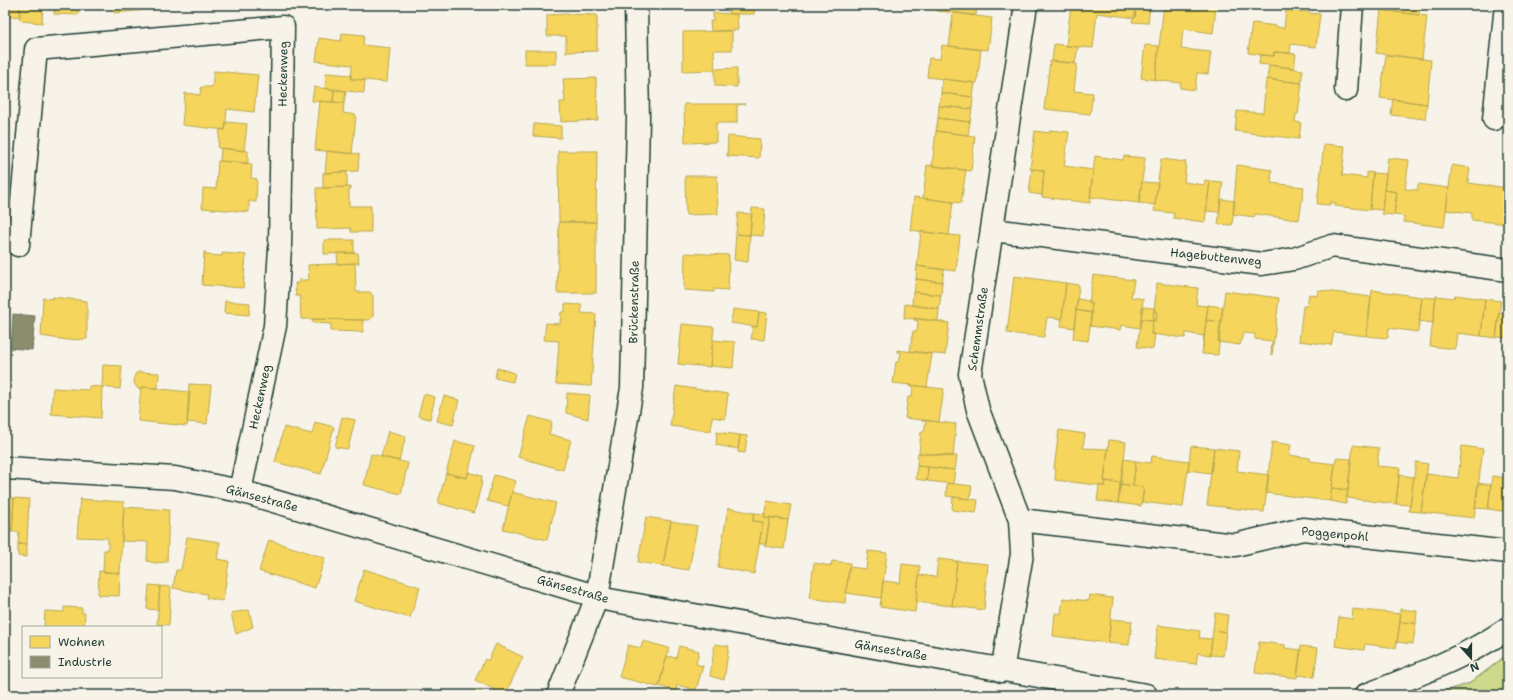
<svg xmlns="http://www.w3.org/2000/svg" width="1513" height="700" viewBox="0 0 1513 700" font-family="'Shantell Sans',sans-serif">
<style>
.green{fill:#ced98c;stroke:#768b60}
.homes{fill:#f6d55c;stroke:#b6a750}
.industry{fill:#8c8c6e;stroke:#6b745d}
.lines{fill:none;stroke-linecap:round;stroke-linejoin:round}
.minor-casing{stroke:#1f3d34;stroke-width:25}
.minor{stroke:#f7f3e8;stroke-width:22}
.labels{text-anchor:middle;dominant-baseline:central;stroke-width:4;stroke-linejoin:round;paint-order:stroke}
.street-label{font-size:12px;fill:#1f3d34;stroke:#f7f3e8}
</style>
<rect width="100%" height="100%" fill="#f7f3e8"/>
<filter id="ink" filterUnits="userSpaceOnUse"><feTurbulence type="fractalNoise" baseFrequency=".025" numOctaves="2"/><feDisplacementMap in="SourceGraphic" scale="8" xChannelSelector="R" yChannelSelector="G"/><feConvolveMatrix kernelMatrix="1 2 1 2 8 2 1 2 1" color-interpolation-filters="sRGB"/></filter>
<g filter="url(#ink)">
<path class="green" d="M 1508,654 L 1508,695 L 1431,695 L 1470,683 Z"/>
<path class="homes" d="M 5,5 L 20,5 L 20,16 L 7,17 L 5,19 Z
M 20,5 L 43,5 L 42,23 L 22,21 L 19,18 L 19,16 L 20,16 Z
M 54,5 L 79,5 L 78,15 L 54,14 Z
M 113,5 L 156,5 L 157,9 L 114,13 Z
M 729,5 L 755,5 L 754,14 L 729,14 Z
M 938,5 L 977,5 L 976,15 L 937,11 Z
M 1071,5 L 1136,5 L 1135,18 L 1097,13 L 1093,48 L 1066,46 Z
M 1136,5 L 1150,5 L 1148,23 L 1132,22 L 1133,18 L 1135,18 Z
M 1164,5 L 1216,7 L 1213,33 L 1183,29 L 1181,49 L 1211,52 L 1208,74 L 1197,73 L 1195,90 L 1180,88 L 1181,83 L 1155,80 Z
M 1395,5 L 1420,5 L 1419,15 L 1395,12 Z
M 1286,10 L 1304,12 L 1308,11 L 1309,13 L 1320,14 L 1316,47 L 1291,44 L 1290,53 L 1274,52 L 1274,56 L 1248,53 L 1252,23 L 1277,26 L 1277,27 L 1284,28 Z
M 1381,10 L 1427,16 L 1422,59 L 1376,53 Z
M 713,13 L 737,14 L 738,30 L 711,31 L 710,21 L 713,21 Z
M 953,13 L 992,18 L 988,50 L 949,46 Z
M 565,14 L 597,15 L 597,51 L 566,52 L 566,36 L 547,36 L 547,15 Z
M 732,31 L 732,50 L 714,50 L 715,70 L 683,71 L 683,32 Z
M 342,33 L 364,35 L 363,45 L 390,48 L 387,82 L 351,79 L 352,65 L 316,61 L 319,38 L 341,41 Z
M 1054,44 L 1078,47 L 1075,63 L 1052,61 Z
M 942,45 L 981,50 L 977,83 L 927,77 L 929,58 L 940,59 Z
M 1145,45 L 1159,46 L 1155,80 L 1141,78 Z
M 525,50 L 556,50 L 556,64 L 525,64 Z
M 1274,52 L 1296,54 L 1294,68 L 1259,64 L 1260,55 L 1274,56 Z
M 1386,55 L 1431,60 L 1427,104 L 1380,98 Z
M 1050,61 L 1077,64 L 1074,91 L 1093,93 L 1090,114 L 1044,109 Z
M 1269,65 L 1303,70 L 1301,83 L 1267,79 Z
M 737,68 L 737,87 L 715,86 L 715,69 Z
M 214,71 L 258,75 L 254,112 L 227,109 L 225,130 L 182,125 L 185,93 L 200,95 L 201,87 L 212,87 Z
M 326,73 L 351,75 L 351,79 L 365,80 L 364,93 L 325,88 Z
M 596,78 L 598,120 L 561,122 L 560,102 L 565,102 L 563,79 Z
M 942,79 L 975,83 L 973,97 L 941,93 Z
M 1266,79 L 1302,83 L 1298,114 L 1296,114 L 1295,122 L 1301,123 L 1299,139 L 1235,131 L 1237,111 L 1263,113 Z
M 314,87 L 334,90 L 333,102 L 312,101 Z
M 334,90 L 346,91 L 344,103 L 333,102 Z
M 941,93 L 973,97 L 972,109 L 939,106 Z
M 5,97 L 9,97 L 7,118 L 5,117 Z
M 1393,99 L 1427,104 L 1425,119 L 1391,115 Z
M 320,101 L 344,103 L 343,113 L 356,115 L 352,154 L 315,150 Z
M 684,104 L 745,104 L 737,105 L 737,123 L 716,123 L 716,142 L 685,143 Z
M 939,106 L 972,109 L 970,122 L 938,118 Z
M 938,118 L 970,122 L 968,135 L 936,131 Z
M 226,122 L 247,124 L 244,151 L 218,148 L 220,129 L 225,130 Z
M 534,124 L 561,126 L 561,138 L 533,136 Z
M 1050,130 L 1069,132 L 1064,166 L 1093,170 L 1090,203 L 1042,197 L 1044,170 L 1030,169 L 1035,131 L 1050,133 Z
M 936,131 L 975,136 L 971,171 L 932,166 Z
M 728,136 L 760,139 L 759,158 L 727,156 Z
M 1324,144 L 1345,146 L 1342,175 L 1367,178 L 1367,172 L 1373,173 L 1370,210 L 1335,206 L 1336,203 L 1330,202 L 1330,205 L 1317,204 Z
M 221,148 L 248,151 L 248,163 L 220,161 Z
M 327,151 L 359,154 L 358,171 L 325,173 Z
M 558,151 L 597,151 L 596,222 L 559,222 Z
M 1095,156 L 1123,160 L 1124,156 L 1145,158 L 1139,203 L 1090,197 Z
M 1388,158 L 1409,160 L 1405,189 L 1418,190 L 1418,184 L 1449,188 L 1444,227 L 1404,222 L 1404,216 L 1394,215 L 1397,192 L 1384,190 Z
M 1161,159 L 1186,162 L 1184,182 L 1204,185 L 1205,180 L 1210,181 L 1205,222 L 1173,218 L 1174,213 L 1154,211 Z
M 218,161 L 252,164 L 251,178 L 257,179 L 256,202 L 249,201 L 249,212 L 202,208 L 203,188 L 216,189 Z
M 927,165 L 966,170 L 961,203 L 923,198 Z
M 1237,165 L 1272,170 L 1271,183 L 1304,187 L 1299,220 L 1255,214 L 1254,217 L 1233,214 Z
M 1452,165 L 1470,168 L 1468,183 L 1508,188 L 1508,224 L 1472,220 L 1472,213 L 1446,210 Z
M 1032,169 L 1044,170 L 1042,195 L 1029,193 Z
M 347,172 L 347,187 L 323,188 L 323,173 Z
M 1373,173 L 1386,174 L 1382,210 L 1370,209 Z
M 685,176 L 717,176 L 718,214 L 686,215 Z
M 1210,181 L 1223,182 L 1219,212 L 1206,211 Z
M 1142,182 L 1158,183 L 1155,205 L 1139,203 Z
M 351,187 L 351,189 L 349,189 L 349,206 L 371,206 L 371,232 L 351,232 L 351,228 L 317,229 L 316,188 Z
M 1384,190 L 1397,192 L 1394,215 L 1382,214 Z
M 914,197 L 953,202 L 949,235 L 910,230 Z
M 1221,199 L 1235,201 L 1232,225 L 1218,224 Z
M 752,208 L 765,209 L 763,236 L 750,235 Z
M 738,213 L 752,214 L 750,235 L 736,234 Z
M 559,222 L 596,222 L 596,293 L 557,293 Z
M 921,232 L 960,236 L 956,271 L 917,266 Z
M 736,234 L 750,235 L 748,262 L 734,260 Z
M 324,240 L 354,240 L 354,253 L 324,254 Z
M 204,252 L 206,252 L 206,255 L 222,256 L 222,253 L 246,255 L 243,288 L 202,285 Z
M 337,253 L 358,253 L 359,263 L 338,264 Z
M 685,253 L 729,255 L 728,290 L 714,289 L 714,292 L 684,290 Z
M 355,263 L 356,292 L 370,292 L 373,296 L 373,317 L 369,320 L 301,319 L 300,296 L 296,296 L 295,283 L 299,283 L 299,280 L 309,280 L 308,265 Z
M 917,266 L 944,270 L 942,282 L 916,279 Z
M 1093,275 L 1134,280 L 1131,297 L 1143,299 L 1140,328 L 1121,325 L 1120,330 L 1090,326 L 1092,303 L 1089,303 Z
M 1014,276 L 1066,283 L 1062,319 L 1047,317 L 1044,337 L 1007,333 Z
M 916,279 L 942,282 L 941,295 L 914,292 Z
M 1066,283 L 1079,285 L 1074,328 L 1061,326 Z
M 1157,283 L 1198,288 L 1196,305 L 1208,306 L 1203,347 L 1204,336 L 1186,333 L 1185,338 L 1151,334 L 1153,320 L 1156,321 L 1157,311 L 1154,311 Z
M 1318,290 L 1371,297 L 1366,336 L 1334,332 L 1331,345 L 1299,341 L 1303,306 L 1307,306 L 1309,294 L 1317,296 Z
M 1372,290 L 1422,297 L 1418,332 L 1389,328 L 1388,338 L 1367,336 Z
M 1225,291 L 1279,298 L 1272,355 L 1271,355 L 1272,341 L 1255,339 L 1255,334 L 1243,333 L 1240,345 L 1218,342 Z
M 913,292 L 941,295 L 939,309 L 912,305 Z
M 1455,295 L 1485,299 L 1481,336 L 1457,333 L 1455,349 L 1430,346 L 1436,296 L 1454,298 Z
M 52,297 L 87,301 L 87,339 L 67,340 L 41,336 L 43,298 L 52,299 Z
M 1422,297 L 1436,298 L 1433,323 L 1419,321 Z
M 1078,299 L 1089,301 L 1089,303 L 1092,303 L 1091,313 L 1076,310 Z
M 1485,299 L 1501,301 L 1496,338 L 1481,336 Z
M 225,301 L 250,303 L 249,315 L 224,313 Z
M 565,304 L 582,305 L 581,313 L 596,314 L 591,386 L 556,384 L 559,341 L 544,340 L 546,323 L 560,324 L 561,312 L 565,312 Z
M 905,304 L 939,309 L 938,321 L 904,318 Z
M 1208,305 L 1223,307 L 1221,322 L 1206,320 Z
M 1143,307 L 1154,308 L 1153,320 L 1141,319 Z
M 733,309 L 759,312 L 757,327 L 731,323 Z
M 1076,310 L 1092,313 L 1088,341 L 1073,339 Z
M 1154,311 L 1157,311 L 1156,321 L 1153,320 Z
M 759,312 L 767,313 L 764,340 L 751,339 L 753,326 L 757,327 Z
M 1499,312 L 1508,314 L 1508,338 L 1496,337 Z
M 914,318 L 949,323 L 945,355 L 910,351 L 913,331 L 917,331 L 918,321 L 914,320 Z
M 313,319 L 363,320 L 363,332 L 331,331 L 331,324 L 313,323 Z
M 1141,319 L 1153,320 L 1151,334 L 1155,334 L 1153,349 L 1137,347 Z
M 1206,320 L 1221,322 L 1218,355 L 1202,354 Z
M 682,324 L 714,327 L 710,367 L 678,364 Z
M 713,340 L 735,342 L 733,368 L 710,366 Z
M 897,350 L 932,354 L 927,387 L 893,383 L 896,362 L 899,362 L 901,352 L 897,352 Z
M 103,365 L 122,366 L 120,389 L 102,387 Z
M 497,368 L 515,373 L 513,382 L 495,378 Z
M 138,372 L 159,373 L 158,388 L 141,387 L 140,390 L 138,389 L 134,383 L 135,374 Z
M 189,384 L 211,385 L 207,424 L 187,422 Z
M 909,385 L 944,389 L 939,422 L 905,418 L 908,397 L 912,397 L 913,387 L 909,386 Z
M 89,386 L 102,387 L 101,418 L 51,414 L 53,388 L 89,390 Z
M 676,386 L 728,394 L 725,419 L 712,417 L 711,431 L 670,426 Z
M 141,387 L 190,392 L 187,426 L 138,421 Z
M 567,393 L 590,395 L 588,419 L 566,413 Z
M 424,394 L 435,397 L 430,419 L 418,416 Z
M 444,396 L 459,400 L 453,425 L 437,421 Z
M 530,416 L 552,422 L 549,434 L 571,440 L 563,470 L 518,457 Z
M 342,417 L 355,420 L 348,449 L 335,447 Z
M 922,420 L 956,424 L 953,457 L 919,453 L 921,432 L 924,432 L 926,421 L 922,421 Z
M 315,422 L 334,427 L 321,474 L 275,462 L 284,427 L 312,434 Z
M 1059,430 L 1085,434 L 1083,448 L 1108,449 L 1104,481 L 1106,481 L 1105,486 L 1055,480 L 1056,469 L 1054,469 Z
M 388,431 L 406,436 L 399,461 L 381,457 Z
M 717,432 L 740,435 L 738,449 L 716,445 Z
M 740,435 L 747,436 L 745,453 L 738,452 Z
M 1109,440 L 1126,442 L 1121,483 L 1104,481 Z
M 455,441 L 475,446 L 467,478 L 446,473 Z
M 1272,442 L 1291,445 L 1289,455 L 1310,458 L 1310,461 L 1335,464 L 1330,501 L 1266,493 Z
M 1353,445 L 1379,448 L 1377,466 L 1400,468 L 1396,504 L 1347,498 Z
M 1191,446 L 1214,448 L 1211,473 L 1188,470 Z
M 1462,446 L 1483,449 L 1474,518 L 1421,512 L 1426,474 L 1458,478 Z
M 1214,448 L 1239,451 L 1237,471 L 1269,475 L 1264,512 L 1207,505 Z
M 918,453 L 957,456 L 955,470 L 917,466 Z
M 371,454 L 408,463 L 401,494 L 364,485 Z
M 1152,456 L 1189,461 L 1183,507 L 1142,502 L 1144,487 L 1133,486 L 1136,461 L 1151,463 Z
M 1336,458 L 1351,459 L 1348,490 L 1332,488 Z
M 1124,459 L 1136,461 L 1133,486 L 1120,484 Z
M 1416,462 L 1428,464 L 1421,512 L 1409,511 Z
M 917,466 L 928,467 L 927,481 L 916,479 Z
M 928,467 L 955,470 L 953,484 L 927,481 Z
M 468,472 L 482,476 L 481,482 L 482,482 L 474,513 L 438,503 L 446,473 L 467,478 Z
M 494,475 L 516,481 L 508,506 L 487,501 Z
M 1399,475 L 1414,477 L 1410,505 L 1396,504 Z
M 1492,476 L 1508,478 L 1508,512 L 1488,509 Z
M 1106,481 L 1121,483 L 1118,503 L 1097,501 L 1099,486 L 1105,486 Z
M 947,483 L 972,486 L 970,499 L 946,496 Z
M 1478,483 L 1491,485 L 1488,509 L 1475,508 Z
M 1120,484 L 1144,487 L 1141,506 L 1118,503 Z
M 1332,488 L 1348,490 L 1346,504 L 1330,501 Z
M 512,492 L 556,503 L 547,540 L 503,529 Z
M 953,497 L 978,500 L 976,513 L 952,510 Z
M 5,498 L 14,498 L 12,532 L 5,532 Z
M 14,498 L 29,499 L 27,544 L 18,544 L 19,532 L 12,532 Z
M 80,499 L 124,502 L 120,573 L 103,572 L 104,550 L 108,550 L 108,538 L 77,537 Z
M 767,501 L 791,505 L 788,520 L 764,517 Z
M 124,507 L 169,510 L 167,562 L 155,563 L 147,561 L 148,542 L 122,541 Z
M 728,508 L 754,513 L 753,521 L 763,522 L 754,574 L 718,567 Z
M 754,513 L 765,514 L 764,517 L 770,518 L 766,544 L 759,544 L 763,522 L 753,521 Z
M 646,517 L 671,521 L 663,566 L 638,562 Z
M 770,517 L 788,520 L 784,549 L 765,546 Z
M 671,521 L 697,526 L 689,570 L 663,566 Z
M 187,537 L 220,542 L 217,559 L 229,561 L 223,601 L 206,598 L 207,594 L 173,588 L 176,570 L 181,570 Z
M 269,540 L 325,558 L 315,588 L 259,571 Z
M 18,544 L 27,544 L 27,557 L 18,556 Z
M 868,551 L 887,553 L 881,598 L 846,593 L 849,567 L 866,569 Z
M 938,559 L 957,561 L 952,606 L 916,602 L 919,575 L 936,577 Z
M 832,561 L 850,563 L 845,603 L 809,598 L 814,563 L 831,566 Z
M 957,561 L 988,564 L 984,610 L 952,606 Z
M 902,564 L 920,566 L 915,612 L 880,607 L 883,581 L 900,583 Z
M 364,569 L 420,587 L 410,618 L 354,601 Z
M 99,571 L 120,573 L 119,596 L 98,595 Z
M 149,585 L 160,586 L 158,610 L 147,609 Z
M 160,586 L 171,587 L 169,625 L 157,624 Z
M 1090,595 L 1113,598 L 1108,643 L 1053,636 L 1055,613 L 1061,614 L 1063,598 L 1089,601 Z
M 64,607 L 82,608 L 82,613 L 85,613 L 84,627 L 44,627 L 45,611 L 64,612 Z
M 1353,609 L 1401,614 L 1396,648 L 1365,644 L 1364,650 L 1335,646 L 1339,617 L 1352,619 Z
M 1400,609 L 1417,611 L 1416,623 L 1400,622 Z
M 249,610 L 253,627 L 236,634 L 231,613 Z
M 1215,613 L 1228,615 L 1226,632 L 1213,630 Z
M 1111,619 L 1132,621 L 1129,645 L 1108,643 Z
M 1400,622 L 1416,623 L 1413,644 L 1397,642 Z
M 1158,625 L 1200,631 L 1199,638 L 1212,639 L 1210,655 L 1198,653 L 1196,664 L 1154,659 Z
M 1213,630 L 1226,632 L 1223,656 L 1210,655 Z
M 643,641 L 669,648 L 658,687 L 619,677 L 628,645 L 641,648 Z
M 1259,642 L 1285,645 L 1285,648 L 1301,650 L 1297,678 L 1255,673 Z
M 496,644 L 523,657 L 505,695 L 475,680 L 485,659 L 488,661 Z
M 715,644 L 729,646 L 724,680 L 710,676 Z
M 679,646 L 699,651 L 696,664 L 703,666 L 696,690 L 677,685 L 676,691 L 659,686 L 667,656 L 676,658 Z
M 1301,646 L 1318,648 L 1314,677 L 1297,675 Z
M 478,690 L 488,695 L 476,695 Z"/>
<path class="industry" d="M 13,314 L 35,316 L 32,350 L 11,348 Z"/>
<g class="lines">
<g class="minor-casing">
<path id="minor" d="M 1346,90 L 1352,5
M 1494,119 L 1506,5
M 993,230 L 1262,264 L 1294,259 L 1332,246 L 1508,270
M 18,245 L 36,49 L 283,27 L 280,248 L 275,326 L 240,491
M 5,468 L 175,478 L 240,491 L 609,600 L 1146,695
M 1020,520 L 1235,545 L 1303,529 L 1508,552
M 1002,671 L 1022,554 L 1020,520 L 978,410 L 970,374 L 1026,5
M 558,695 L 597,597 L 632,388 L 638,119 L 636,5
M 1366,695 C 1411,678 1469,656 1508,628"/>
</g>
<use href="#minor" class="minor"/>
</g>
</g>
<g class="labels">
<g class="street-label">
<text transform="translate(283 74) rotate(-89)">Heckenweg</text>
<text transform="translate(1216 257) rotate(6)">Hagebuttenweg</text>
<text transform="translate(634 302) rotate(-89)">Brückenstraße</text>
<text transform="translate(978 329) rotate(-82)">Schemmstraße</text>
<text transform="translate(260 397) rotate(-78)">Heckenweg</text>
<text transform="translate(262 498) rotate(15)">Gänsestraße</text>
<text transform="translate(1335 534) rotate(5)">Poggenpohl</text>
<text transform="translate(573 589) rotate(16)">Gänsestraße</text>
<text transform="translate(891 650) rotate(10)">Gänsestraße</text>
</g>
</g>
<rect width="1513" height="700" fill="none" stroke="#f7f3e8" stroke-width="20"/>
<rect x="10" y="10" width="1493" height="680" fill="none" stroke="#1f3d34" stroke-width="1.5" filter="url(#ink)"/>
<rect x="22" y="626" width="140" height="52" fill="#f7f3e8" stroke="#a1aaa0"/>
<rect x="30" y="636" width="20" height="12" fill="#f6d55c" stroke="#a1aaa0"/>
<text x="58" y="646" font-size="12" fill="#1f3d34">Wohnen</text>
<rect x="30" y="656" width="20" height="12" fill="#8c8c6e" stroke="#a1aaa0"/>
<text x="58" y="666" font-size="12" fill="#1f3d34">Industrie</text>
<g transform="translate(1471 658) rotate(159)" stroke="#f7f3e8" stroke-width="3" paint-order="stroke">
<path d="M0-3L7 15L0 10L-7 15Z" fill="#1f3d34"/>
<text y="-6" font-size="11" font-weight="bold" text-anchor="middle" fill="#1f3d34">N</text>
</g>
</svg>
